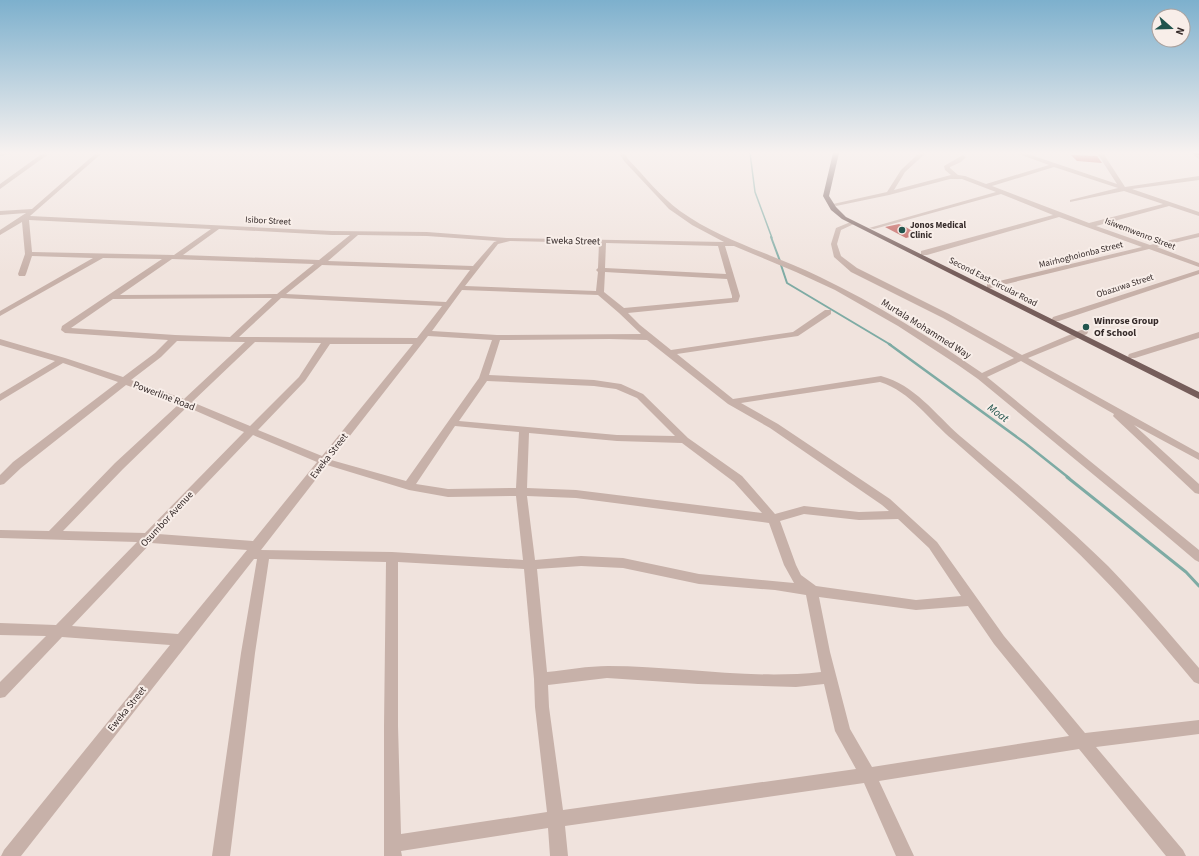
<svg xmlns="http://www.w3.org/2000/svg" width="1199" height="856" viewBox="0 0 1199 856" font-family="'Source Sans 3',sans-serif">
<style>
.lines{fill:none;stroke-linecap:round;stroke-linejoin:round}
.stream-far3{stroke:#7eaba4;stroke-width:1.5}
.stream-far2{stroke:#7eaba4;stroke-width:2}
.stream-far1{stroke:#7eaba4;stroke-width:2.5}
.stream{stroke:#7eaba4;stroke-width:3}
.building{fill:#bd524e}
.minor{fill:#c7b1a9;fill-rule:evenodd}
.major{fill:#765e5b;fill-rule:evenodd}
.highway{fill:#554340;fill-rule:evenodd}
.poi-dot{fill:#21544d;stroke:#f8eee9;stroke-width:1.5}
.labels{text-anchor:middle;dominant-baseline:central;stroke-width:4;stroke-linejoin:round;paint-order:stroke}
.far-street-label{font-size:9px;fill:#352a29;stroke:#f8eee9}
.far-poi-label{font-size:9px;font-weight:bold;fill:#352a29;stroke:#f8eee9;text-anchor:start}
.street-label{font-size:10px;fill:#352a29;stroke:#f8eee9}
.poi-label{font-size:10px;font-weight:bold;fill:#352a29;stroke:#f8eee9;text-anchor:start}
.water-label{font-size:11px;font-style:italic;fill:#21544d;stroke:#f8eee9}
</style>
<rect width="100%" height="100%" fill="#f0e3dd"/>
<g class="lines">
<path class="stream-far3" d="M 750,153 L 755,192 L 772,238"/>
<path class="stream-far2" d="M 771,237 L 780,261
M 781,265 L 787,283 L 891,345"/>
<path class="stream-far1" d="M 889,344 L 1025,443 L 1069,478"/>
<path class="stream" d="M 1067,477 L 1186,572 L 1199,586"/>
</g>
<path class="building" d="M 1071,155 L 1097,156 L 1102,163 L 1077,161 Z
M 899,224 L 920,234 L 906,238 L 885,227 Z"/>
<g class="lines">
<path class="minor" d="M 0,153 L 17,153 L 0,156 Z
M 43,153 L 50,153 L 0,189 L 0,184 Z
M 96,153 L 102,153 L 30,216 L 332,231 L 427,232 L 507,238 L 724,242 L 692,225 L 669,209 L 624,161 L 619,153 L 625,153 L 628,159 C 645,177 660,196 680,211 C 722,241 773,254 820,277 C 876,304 930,337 982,373 L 1014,358 L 943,318 L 851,272 L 834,257 L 831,244 L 836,228 L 853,221 L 856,223 L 841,230 L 837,244 L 841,256 L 857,268 L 949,314 L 1022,355 L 1081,330 L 1087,330 L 1088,332 L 1087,334 L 1028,358 L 1199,453 L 1199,460 L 1134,425 L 1199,484 L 1199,494 L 1195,493 L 1115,418 L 1113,416 L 1114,414 L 1021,361 L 987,377 L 1199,550 L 1199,562 L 1195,560 L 1129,504 L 978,379 L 958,365 L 898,326 L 835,290 L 796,272 L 734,246 L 725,246 L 740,296 L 738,302 L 628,313 L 640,325 L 671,350 L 793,332 L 825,310 L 831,310 L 831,314 L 798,336 L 677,354 L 733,399 L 881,376 C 915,385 935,414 960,436 C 1010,478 1061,520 1108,566 C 1140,599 1169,633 1199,668 L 1199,684 L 1194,682 C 1163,645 1132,607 1098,573 C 1053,526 1002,484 953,440 C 929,420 911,392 880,382 L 741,403 L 778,424 L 890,499 L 937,542 L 1004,636 L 1085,733 L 1199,720 L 1199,734 L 1096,747 L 1183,850 L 1186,856 L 1166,856 L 1079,749 L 879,781 L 914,856 L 896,856 L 864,783 L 565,826 L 568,856 L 550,856 L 548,828 L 401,851 L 402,856 L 384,856 L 384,726 L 386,562 L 269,559 L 255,653 L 230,856 L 212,856 L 241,653 L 257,559 L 254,559 L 21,856 L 1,856 L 4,850 L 170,645 L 62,637 L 5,697 L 0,698 L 0,682 L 46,636 L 0,635 L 0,623 L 56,625 L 137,542 L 0,538 L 0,530 L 49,531 L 115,463 L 179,404 L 126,385 L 21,468 L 4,484 L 0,485 L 0,475 L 13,462 L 118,382 L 63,363 L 0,401 L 0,394 L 55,361 L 0,345 L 0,339 L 65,358 L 123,377 L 155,353 L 168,340 L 65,333 L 61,330 L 62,326 L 162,259 L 103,258 L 0,316 L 0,311 L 93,258 L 32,256 L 26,274 L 25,276 L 19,276 L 18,274 L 25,254 L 22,222 L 0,235 L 0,230 L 26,213 L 0,215 L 0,211 L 32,209 ZM 29,220 L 211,229 L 174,255 L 32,252 ZM 219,229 L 332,235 L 350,235 L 319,260 L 183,255 ZM 358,235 L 427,236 L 497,241 L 494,242 L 473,266 L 328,261 ZM 510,241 L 599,243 L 598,268 L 596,270 L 598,272 L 596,291 L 465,286 L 498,244 ZM 606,243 L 718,246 L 726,274 L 605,268 ZM 172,259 L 314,264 L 277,294 L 120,295 ZM 322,265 L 470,270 L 446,302 L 286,294 ZM 605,272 L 727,279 L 732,296 L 732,298 L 624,308 L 604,292 ZM 462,290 L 598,295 L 619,313 L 641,334 L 497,335 L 432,331 ZM 272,298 L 230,337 L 175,335 L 71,328 L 113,299 ZM 281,298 L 442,306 L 417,338 L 239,337 ZM 428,336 L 492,340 L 479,378 L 406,481 L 331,460 ZM 609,339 L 647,340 L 728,404 L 770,428 L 882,505 L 889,511 L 859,512 L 804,506 L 775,514 L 742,476 L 688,438 L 643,394 L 621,384 L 594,380 L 489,375 L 500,340 ZM 177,341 L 245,342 L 184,399 L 131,380 L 161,357 ZM 255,342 L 321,343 L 299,377 L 250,426 L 192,402 ZM 330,344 L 413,344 L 322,456 L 258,430 L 305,381 ZM 487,381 L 594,386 L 616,389 L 637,398 L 675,436 L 617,435 L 459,421 ZM 187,407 L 244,432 L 145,533 L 63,531 L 123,469 ZM 455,426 L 519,432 L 516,488 L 448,489 L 416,484 ZM 529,433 L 617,441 L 682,443 L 734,482 L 762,513 L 576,490 L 527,488 ZM 253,435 L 317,462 L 253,541 L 158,534 ZM 327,465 L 409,490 L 448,497 L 516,496 L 523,560 L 392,552 L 261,550 ZM 527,496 L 576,498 L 769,523 L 784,565 L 794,583 L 699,574 L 623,558 L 581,556 L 535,560 ZM 804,514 L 859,520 L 898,519 L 929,548 L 961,596 L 916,600 L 816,586 L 801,575 L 796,565 L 780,521 ZM 151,543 L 247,550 L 178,634 L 72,626 ZM 398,562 L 524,569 L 534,679 L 535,707 L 547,812 L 401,834 L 398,726 ZM 581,566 L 623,568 L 699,584 L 775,590 L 806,595 L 821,672 C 750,680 679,666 608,666 C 588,666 567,670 547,672 L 537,569 ZM 819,597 L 916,610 L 968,606 L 994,644 L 1069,736 L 872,767 L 850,729 L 830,652 ZM 607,678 L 698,684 L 796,687 L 824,684 L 835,731 L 856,769 L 563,810 L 549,707 L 548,685 Z
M 919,153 L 926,153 L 905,172 L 894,190 L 951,175 L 945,170 L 944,166 L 963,155 L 966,157 L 961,162 L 950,167 L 950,168 L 958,175 L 965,176 L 986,184 L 1049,165 L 1016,153 L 1025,153 L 1117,184 L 1097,153 L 1103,153 L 1125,187 L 1199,176 L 1199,180 L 1132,189 L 1199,212 L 1199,216 L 1169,206 L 1096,226 L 1150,245 L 1199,233 L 1199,237 L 1157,247 L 1199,263 L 1199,267 L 1149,249 L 990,288 L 987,288 L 987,284 L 1142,247 L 1059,217 L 927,255 L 921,255 L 921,251 L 1053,215 L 1001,194 L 874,229 L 869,228 L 996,192 L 962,179 L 950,179 L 889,195 L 836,206 L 833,204 L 887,192 L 901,170 ZM 1054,167 L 1118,188 L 1070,200 L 1070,202 L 1124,191 L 1163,204 L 1089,223 L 992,186 Z
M 1191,153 L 1198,153 L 1199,159 Z
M 1199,270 L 1199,274 L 1059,321 L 1053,321 L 1052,319 L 1053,317 Z
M 1199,332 L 1199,338 L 1135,358 L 1129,358 L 1128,356 L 1129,354 Z"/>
<path class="major" d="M 833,153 L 839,153 L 829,196 L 836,207 L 846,217 L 1199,392 L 1199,399 L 842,219 L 831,210 L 823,196 Z"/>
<path class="highway" d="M 1193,153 L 1199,153 L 1199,155 L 1194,154 Z"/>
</g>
<linearGradient id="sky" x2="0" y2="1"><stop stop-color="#7db0cd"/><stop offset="0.56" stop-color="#f8f2f0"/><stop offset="1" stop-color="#f8f2f0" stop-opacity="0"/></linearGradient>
<rect width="1199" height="273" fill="url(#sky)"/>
<g class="poi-dot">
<circle cx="902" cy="230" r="4"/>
<circle cx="1086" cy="327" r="4"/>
</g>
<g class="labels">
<g class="far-street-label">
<text transform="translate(268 221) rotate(3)">Isibor Street</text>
<text transform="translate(1140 234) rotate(21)">Isiwemwenro Street</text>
<text transform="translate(1081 255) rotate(-14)">Mairhoghoionba Street</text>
<text transform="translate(993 282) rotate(27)">Second East Circular Road</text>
<text transform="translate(1125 286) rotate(-18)">Obazuwa Street</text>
</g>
<g class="far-poi-label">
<text x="910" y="225">Jonos Medical<tspan x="910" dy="10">Clinic</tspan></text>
</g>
<g class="street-label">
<text transform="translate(573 241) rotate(1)">Eweka Street</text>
<text transform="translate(926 329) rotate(32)">Murtala Mohammed Way</text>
<text transform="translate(164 396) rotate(21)">Powerline Road</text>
<text transform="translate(329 456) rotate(-52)">Eweka Street</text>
<text transform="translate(167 519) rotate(-47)">Osumbor Avenue</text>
<text transform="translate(127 709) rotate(-51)">Eweka Street</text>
</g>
<g class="poi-label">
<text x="1094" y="321">Winrose Group<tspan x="1094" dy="12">Of School</tspan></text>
</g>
<g class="water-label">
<text transform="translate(998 413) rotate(36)">Moat</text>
</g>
</g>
<g transform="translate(1171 28) rotate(110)"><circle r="19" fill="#f8eee9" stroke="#aaa09c"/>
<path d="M0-3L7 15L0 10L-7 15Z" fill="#21544d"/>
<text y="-6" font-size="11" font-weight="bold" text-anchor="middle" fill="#352a29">N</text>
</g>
</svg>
